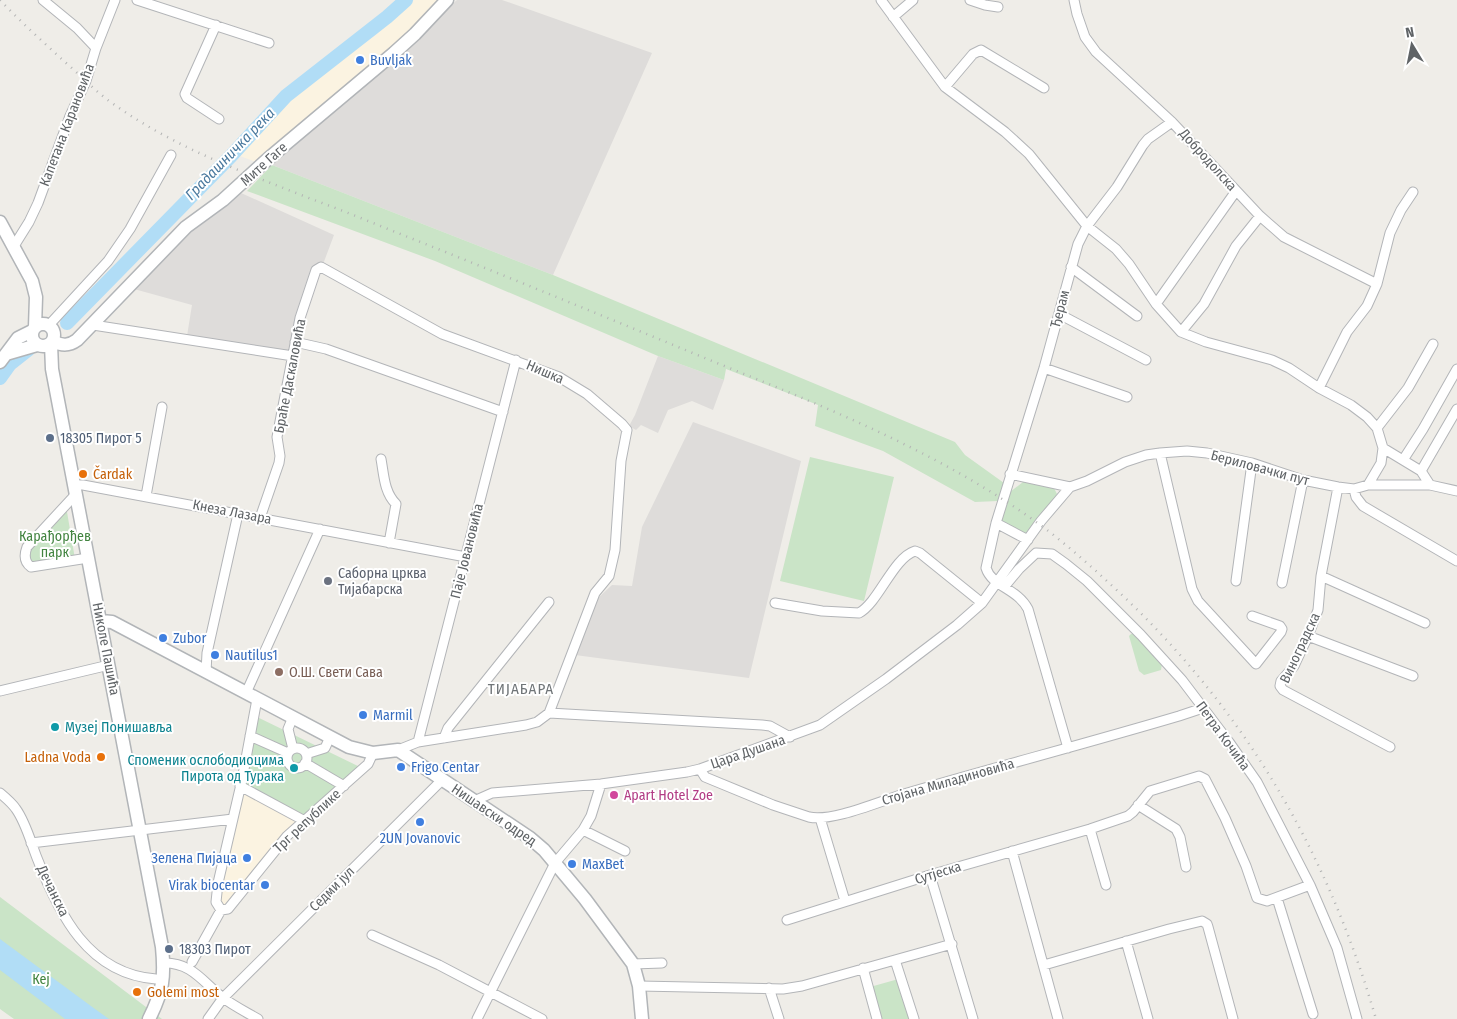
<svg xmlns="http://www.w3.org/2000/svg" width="1457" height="1019" viewBox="0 0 1457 1019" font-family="'Fira Sans Condensed',sans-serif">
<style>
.commercial{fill:#fbf3e1}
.industrial{fill:#dedcda}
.green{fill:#cae4c7}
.water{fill:#b1ddf6}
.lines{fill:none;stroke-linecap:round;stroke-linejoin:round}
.river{stroke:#b1ddf6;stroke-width:14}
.street-casing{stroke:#b3b5b8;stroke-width:11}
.secondary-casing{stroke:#b2b5b8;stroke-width:15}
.street{stroke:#fff;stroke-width:9}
.secondary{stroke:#fff;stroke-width:12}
.rail{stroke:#b3b4b4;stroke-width:2.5;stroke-dasharray:1 6;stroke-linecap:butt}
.shop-dot{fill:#3f7fe0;stroke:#fff;stroke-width:2}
.service-dot{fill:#5c6f8a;stroke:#fff;stroke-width:2}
.food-dot{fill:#e8710a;stroke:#fff;stroke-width:2}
.worship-dot{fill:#6b7280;stroke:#fff;stroke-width:2}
.education-dot{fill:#8d6e63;stroke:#fff;stroke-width:2}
.culture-dot{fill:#0f9aa8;stroke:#fff;stroke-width:2}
.hotel-dot{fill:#d1479c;stroke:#fff;stroke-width:2}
.labels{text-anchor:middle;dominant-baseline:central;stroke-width:4;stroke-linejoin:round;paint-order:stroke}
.shop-label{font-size:14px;fill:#366cbe;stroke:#fff;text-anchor:start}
.street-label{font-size:14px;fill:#5f6366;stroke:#fff}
.service-label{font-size:14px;fill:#4e5e75;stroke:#fff;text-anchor:start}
.food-label{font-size:14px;fill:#c56008;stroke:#fff;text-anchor:start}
.park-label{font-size:14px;fill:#428440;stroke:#fff}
.worship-label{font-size:14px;fill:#5b616d;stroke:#fff;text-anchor:start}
.education-label{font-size:14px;fill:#785e54;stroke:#fff;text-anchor:start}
.culture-label{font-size:14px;fill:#0d838f;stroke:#fff;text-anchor:start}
.hotel-label{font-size:14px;fill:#b23c85;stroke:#fff;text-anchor:start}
.water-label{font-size:15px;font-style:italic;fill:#4b7a9f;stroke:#fff}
.neighbourhood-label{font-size:15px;letter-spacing:1px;fill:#707578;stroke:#fff}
</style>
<rect width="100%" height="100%" fill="#efede8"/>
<path class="commercial" d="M 414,0 L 445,0 L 324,109 L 256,162 L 240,156 L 282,107 L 306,86 L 377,34 Z
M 240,782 L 303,819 L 234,902 L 222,909 L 218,891 Z"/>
<path class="industrial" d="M 457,0 L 502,0 L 652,53 L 553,275 L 272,165 Z
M 241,193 L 334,235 L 290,352 L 187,336 L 192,305 L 134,289 L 182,232 Z
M 658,356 L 724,380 L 713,410 L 692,401 L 668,410 L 658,433 L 641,425 L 636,430 L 629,426 L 635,415 Z
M 693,422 L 801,461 L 749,678 L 575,655 L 597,599 L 612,585 L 632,586 L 642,527 Z"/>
<path class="green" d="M 272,165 L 553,275 L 955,442 L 965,455 L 1004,483 L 998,501 L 975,502 L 883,451 L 815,426 L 818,405 L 726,369 L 724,380 L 658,356 L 435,261 L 247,191 Z
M 810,457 L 894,477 L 864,601 L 780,581 Z
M 1023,482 C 1033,481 1045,484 1054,488 L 1057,494 L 1054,500 L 1024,535 L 1000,523 L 1010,492 Z
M 66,506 L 75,559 L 32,566 L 26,552 Z
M 1131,634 L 1133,634 L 1162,664 L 1161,670 L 1144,675 L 1139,671 L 1129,636 Z
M 253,715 L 362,768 L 303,819 L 240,782 Z
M 0,897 L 142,1004 L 162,1019 L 14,1019 L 0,1009 Z
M 902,978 L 913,1019 L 880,1019 L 870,987 Z"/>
<path class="water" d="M 0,939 L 95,1009 L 109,1019 L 65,1019 L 0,970 Z"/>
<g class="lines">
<path class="river" d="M 67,323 L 231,156 L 286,96 L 387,17 L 406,0
M 0,378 L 10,364 L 29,349"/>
<g class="street-casing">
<path id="street" d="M 43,0 L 77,28 L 96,48
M 137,0 L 269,43
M 881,0 L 945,87 L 1005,132 L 1029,154 L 1087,226 L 1116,249 L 1129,264 L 1156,304 L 1181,332 L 1206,342 L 1272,360 L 1289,368 L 1319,388 L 1351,405 L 1367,417 L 1377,428 L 1383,448 L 1381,463 L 1368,485
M 970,0 L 985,5 L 998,7
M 1074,0 L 1077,14 L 1085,37 L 1096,52 L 1172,122 L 1260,216 L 1284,237 L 1377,284
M 893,17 L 913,0
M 216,25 L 185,94 L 187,98 L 219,119
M 945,87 L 973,54 L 981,50 L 1044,88
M 14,246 L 29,222 L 38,203 L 70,116 L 86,81 L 96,48 L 115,0
M 1071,267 L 1137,316
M 1156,304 L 1236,191
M 1059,314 L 1146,360
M 49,325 L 108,261 L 130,229 L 171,155
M 93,325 L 293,356
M 1181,332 L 1204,304 L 1236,246 L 1260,216
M 295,342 L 326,349 L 503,412
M 1044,368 L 1127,397
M 1319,388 L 1347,332 L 1367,306 L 1377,284 L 1390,233 L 1401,210 L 1413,192
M 1377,428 L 1408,388 L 1433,344
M 1383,448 L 1421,471 L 1430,485
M 1160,453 L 1192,589 L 1198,601 L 1256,664 L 1281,632 L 1282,629 L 1280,626 L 1252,616
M 381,459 C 384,475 384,492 396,504 L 389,543
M 1403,460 L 1423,429 L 1457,369
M 1421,471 L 1457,409
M 1010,474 L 1070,487 L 1087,481 L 1125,462 L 1146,455 L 1160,453 L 1187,451 L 1207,453 L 1252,463 L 1303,480 L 1338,487 L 1354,489 L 1368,485 L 1430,485 L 1457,491
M 75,485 L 83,485 L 466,557
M 1338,487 L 1321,576 L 1318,610 L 1308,636 L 1294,666 L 1281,681 L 1280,686 L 1283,690 L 1390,747
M 1354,489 L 1356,497 L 1363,506 L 1457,561
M 76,494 L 27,547 C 24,555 24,562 31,567 L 88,558
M 146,496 L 162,407
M 260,518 L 279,463 L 280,456 L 277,437 L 300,318 L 316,270 L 321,267 L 442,334 L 559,377 L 587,394 L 622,424 L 627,430 L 626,435 L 621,461 L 615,550 L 609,576 L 595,593 L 549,713
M 996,523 L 1044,368 L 1078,244 L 1087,226 L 1117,187 L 1143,145 L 1148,139 L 1172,122
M 1028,540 L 996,523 L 986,568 C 992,587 1017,588 1028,609 L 1068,748
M 1321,576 L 1425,623
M 1236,581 L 1252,463
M 1282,583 L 1303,480
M 1004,587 L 1019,569 L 1036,553 L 1052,554 L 1066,564 L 1087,581 L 1141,635 L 1182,680 L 1229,742 L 1257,782 L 1310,885 L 1337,948 L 1357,1019
M 775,603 L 822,611 L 859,613 C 879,602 893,558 915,551 L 920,553 L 982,603
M 1308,636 L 1413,676
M 206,672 L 207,653 L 238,514
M 0,691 L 109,665
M 246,693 L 320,529
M 257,699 L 242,780 L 218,883 L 216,902 L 221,910 L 228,909 L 287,836 L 368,764 L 373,753
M 250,736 L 288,753
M 444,738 L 448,728 L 549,602
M 418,742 L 516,360
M287 758a10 10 0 1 1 20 0a10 10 0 1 1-20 0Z
M 293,749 L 288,729 L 293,717
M 398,750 L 418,742 L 526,725 L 537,722 L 549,713 L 762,725 L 770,726 L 790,737
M 306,754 L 325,748 L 330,737
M 305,763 L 344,786
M 700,769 L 705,777 L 773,805 L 809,817 C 833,822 880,801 904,794 C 996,767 1088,743 1179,716 L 1203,708
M 240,786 L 303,820
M 0,793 C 6,798 12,803 16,809 C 26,823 31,843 37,858 C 59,914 88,974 156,979
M 474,801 L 492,793 L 601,784 L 687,772 L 700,769 L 820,725 L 886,679 L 957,625 L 982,603 L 1041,521 L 1070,487
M 1138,805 L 1176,829 L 1180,837 L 1186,867
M 820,818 L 845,901
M 1090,829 L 1106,885
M 583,830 L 625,851
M 31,843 L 233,819
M 1012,851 L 1058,1019
M 930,875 L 973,1019
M 1277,898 L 1313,1014
M 787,920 L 930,875 L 1090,829 L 1128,816 L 1133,812 L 1150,791 L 1199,776 L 1205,779 L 1225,818 L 1246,866 L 1257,898 L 1267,901 L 1310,885
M 372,935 L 439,965 L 542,1019
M 1126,941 L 1148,1019
M 895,960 L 914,1019
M 192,962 L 221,910
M 163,963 C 191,962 202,981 222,997 C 232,1005 246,1012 258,1019
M 633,964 L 662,963
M 1044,965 L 1169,929 L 1202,921 L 1207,924 L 1208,927 L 1233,1019
M 863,968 L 877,1019
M 639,986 L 783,989 L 802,986 L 952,944
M 769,988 L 779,1019
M 208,1019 L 223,998 L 442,780
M 477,1019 L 555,863 L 583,830 L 591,816 L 601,784"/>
</g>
<g class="secondary-casing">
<path id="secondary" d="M 0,222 L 32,281 L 36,297 L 35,327
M32 335a11 11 0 1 1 22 0a11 11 0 1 1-22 0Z
M 53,341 C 62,346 69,346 77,340 L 186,227 L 223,200 L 269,158 L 394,53 L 415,34 L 447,0
M 51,344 L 52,369 L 162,947 C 165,978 163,991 149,1019
M 6,354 L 37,345
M 0,362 L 18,338 L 32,331
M 101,621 L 112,622 L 349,747 L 373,753 L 398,750 L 530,838 L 544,850 L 585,899 L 633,964 L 639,986 L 642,1019"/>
</g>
<use href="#street" class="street"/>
<use href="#secondary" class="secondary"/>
<path class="rail" d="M 0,0 C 21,22 43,42 65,62 C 81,76 95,91 112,103 C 175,148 243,172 314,200 C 347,212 380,226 413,239 C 513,279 613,320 712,361 C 823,406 934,450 1032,519 C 1059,538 1084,560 1108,582 C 1241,703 1326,847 1376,1019"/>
</g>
<g class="shop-dot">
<circle cx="360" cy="60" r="5"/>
<circle cx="163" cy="638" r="5"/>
<circle cx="215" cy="655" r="5"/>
<circle cx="363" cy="715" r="5"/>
<circle cx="401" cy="767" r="5"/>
<circle cx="420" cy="822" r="5"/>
<circle cx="247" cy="858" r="5"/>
<circle cx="572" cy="864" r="5"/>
<circle cx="265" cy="885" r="5"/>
</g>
<g class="service-dot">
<circle cx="50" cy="438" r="5"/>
<circle cx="169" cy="949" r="5"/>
</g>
<g class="food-dot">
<circle cx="83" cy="474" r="5"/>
<circle cx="101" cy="757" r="5"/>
<circle cx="137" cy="992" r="5"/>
</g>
<circle class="worship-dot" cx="328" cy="581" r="5"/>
<circle class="education-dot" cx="279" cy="672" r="5"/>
<g class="culture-dot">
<circle cx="55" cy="727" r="5"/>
<circle cx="294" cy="768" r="5"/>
</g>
<circle class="hotel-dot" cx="614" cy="795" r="5"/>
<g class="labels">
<g class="shop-label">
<text x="370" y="60">Buvljak</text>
<text x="173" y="638">Zubor</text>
<text x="225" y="655">Nautilus1</text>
<text x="373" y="715">Marmil</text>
<text x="411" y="767">Frigo Centar</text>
<text x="420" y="838" text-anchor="middle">2UN Jovanovic</text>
<text x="237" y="858" text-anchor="end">Зелена Пијаца</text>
<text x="582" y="864">MaxBet</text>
<text x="255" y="885" text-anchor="end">Virak biocentar</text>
</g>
<g class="street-label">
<text transform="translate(67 125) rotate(-69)">Капетана Карановића</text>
<text transform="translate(1208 160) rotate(48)">Добродолска</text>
<text transform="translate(264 164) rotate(-42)">Мите Гаге</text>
<text transform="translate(1060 309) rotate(-75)">Ђерам</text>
<text transform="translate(545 372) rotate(23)">Нишка</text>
<text transform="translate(290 376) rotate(-79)">Браће Даскаловића</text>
<text transform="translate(1260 468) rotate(15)">Бериловачки пут</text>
<text transform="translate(232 512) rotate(11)">Кнеза Лазара</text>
<text transform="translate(467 551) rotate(-76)">Паје Јовановића</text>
<text transform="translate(1300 648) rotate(-65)">Виноградска</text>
<text transform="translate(106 649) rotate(79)">Николе Пашића</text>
<text transform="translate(1223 736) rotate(54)">Петра Кочића</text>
<text transform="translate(748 752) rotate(-19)">Цара Душана</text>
<text transform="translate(948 782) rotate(-16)">Стојана Миладиновића</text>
<text transform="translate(494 815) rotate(34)">Нишавски одред</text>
<text transform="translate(307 821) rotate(-43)">Трг републике</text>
<text transform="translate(938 873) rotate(-17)">Сутјеска</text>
<text transform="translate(332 889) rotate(-45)">Седми јул</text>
<text transform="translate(53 891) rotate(64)">Дечанска</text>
</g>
<g class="service-label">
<text x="60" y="438">18305 Пирот 5</text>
<text x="179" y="949">18303 Пирот</text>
</g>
<g class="food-label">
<text x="93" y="474">Čardak</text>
<text x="91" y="757" text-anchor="end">Ladna Voda</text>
<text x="147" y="992">Golemi most</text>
</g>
<g class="park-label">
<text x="55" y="536">Карађорђев<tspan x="55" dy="16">парк</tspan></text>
<text x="41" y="979">Кеј</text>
</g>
<g class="worship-label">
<text x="338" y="573">Саборна црква<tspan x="338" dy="16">Тијабарска</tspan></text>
</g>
<g class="education-label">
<text x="289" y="672">О.Ш. Свети Сава</text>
</g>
<g class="culture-label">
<text x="65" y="727">Музеј Понишавља</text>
<text x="284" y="760" text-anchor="end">Споменик ослободиоцима<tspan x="284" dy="16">Пирота од Турака</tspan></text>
</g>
<g class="hotel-label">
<text x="624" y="795">Apart Hotel Zoe</text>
</g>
<g class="water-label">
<text transform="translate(230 154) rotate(-46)">Градашничка река</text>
</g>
<g class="neighbourhood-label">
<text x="521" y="689">ТИЈАБАРА</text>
</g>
</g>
<g transform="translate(1412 45) rotate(350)" stroke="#ffffff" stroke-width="4" paint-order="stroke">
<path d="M0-4L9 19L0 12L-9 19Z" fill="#5f6366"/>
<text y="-8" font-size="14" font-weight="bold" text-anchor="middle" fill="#5f6366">N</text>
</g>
</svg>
